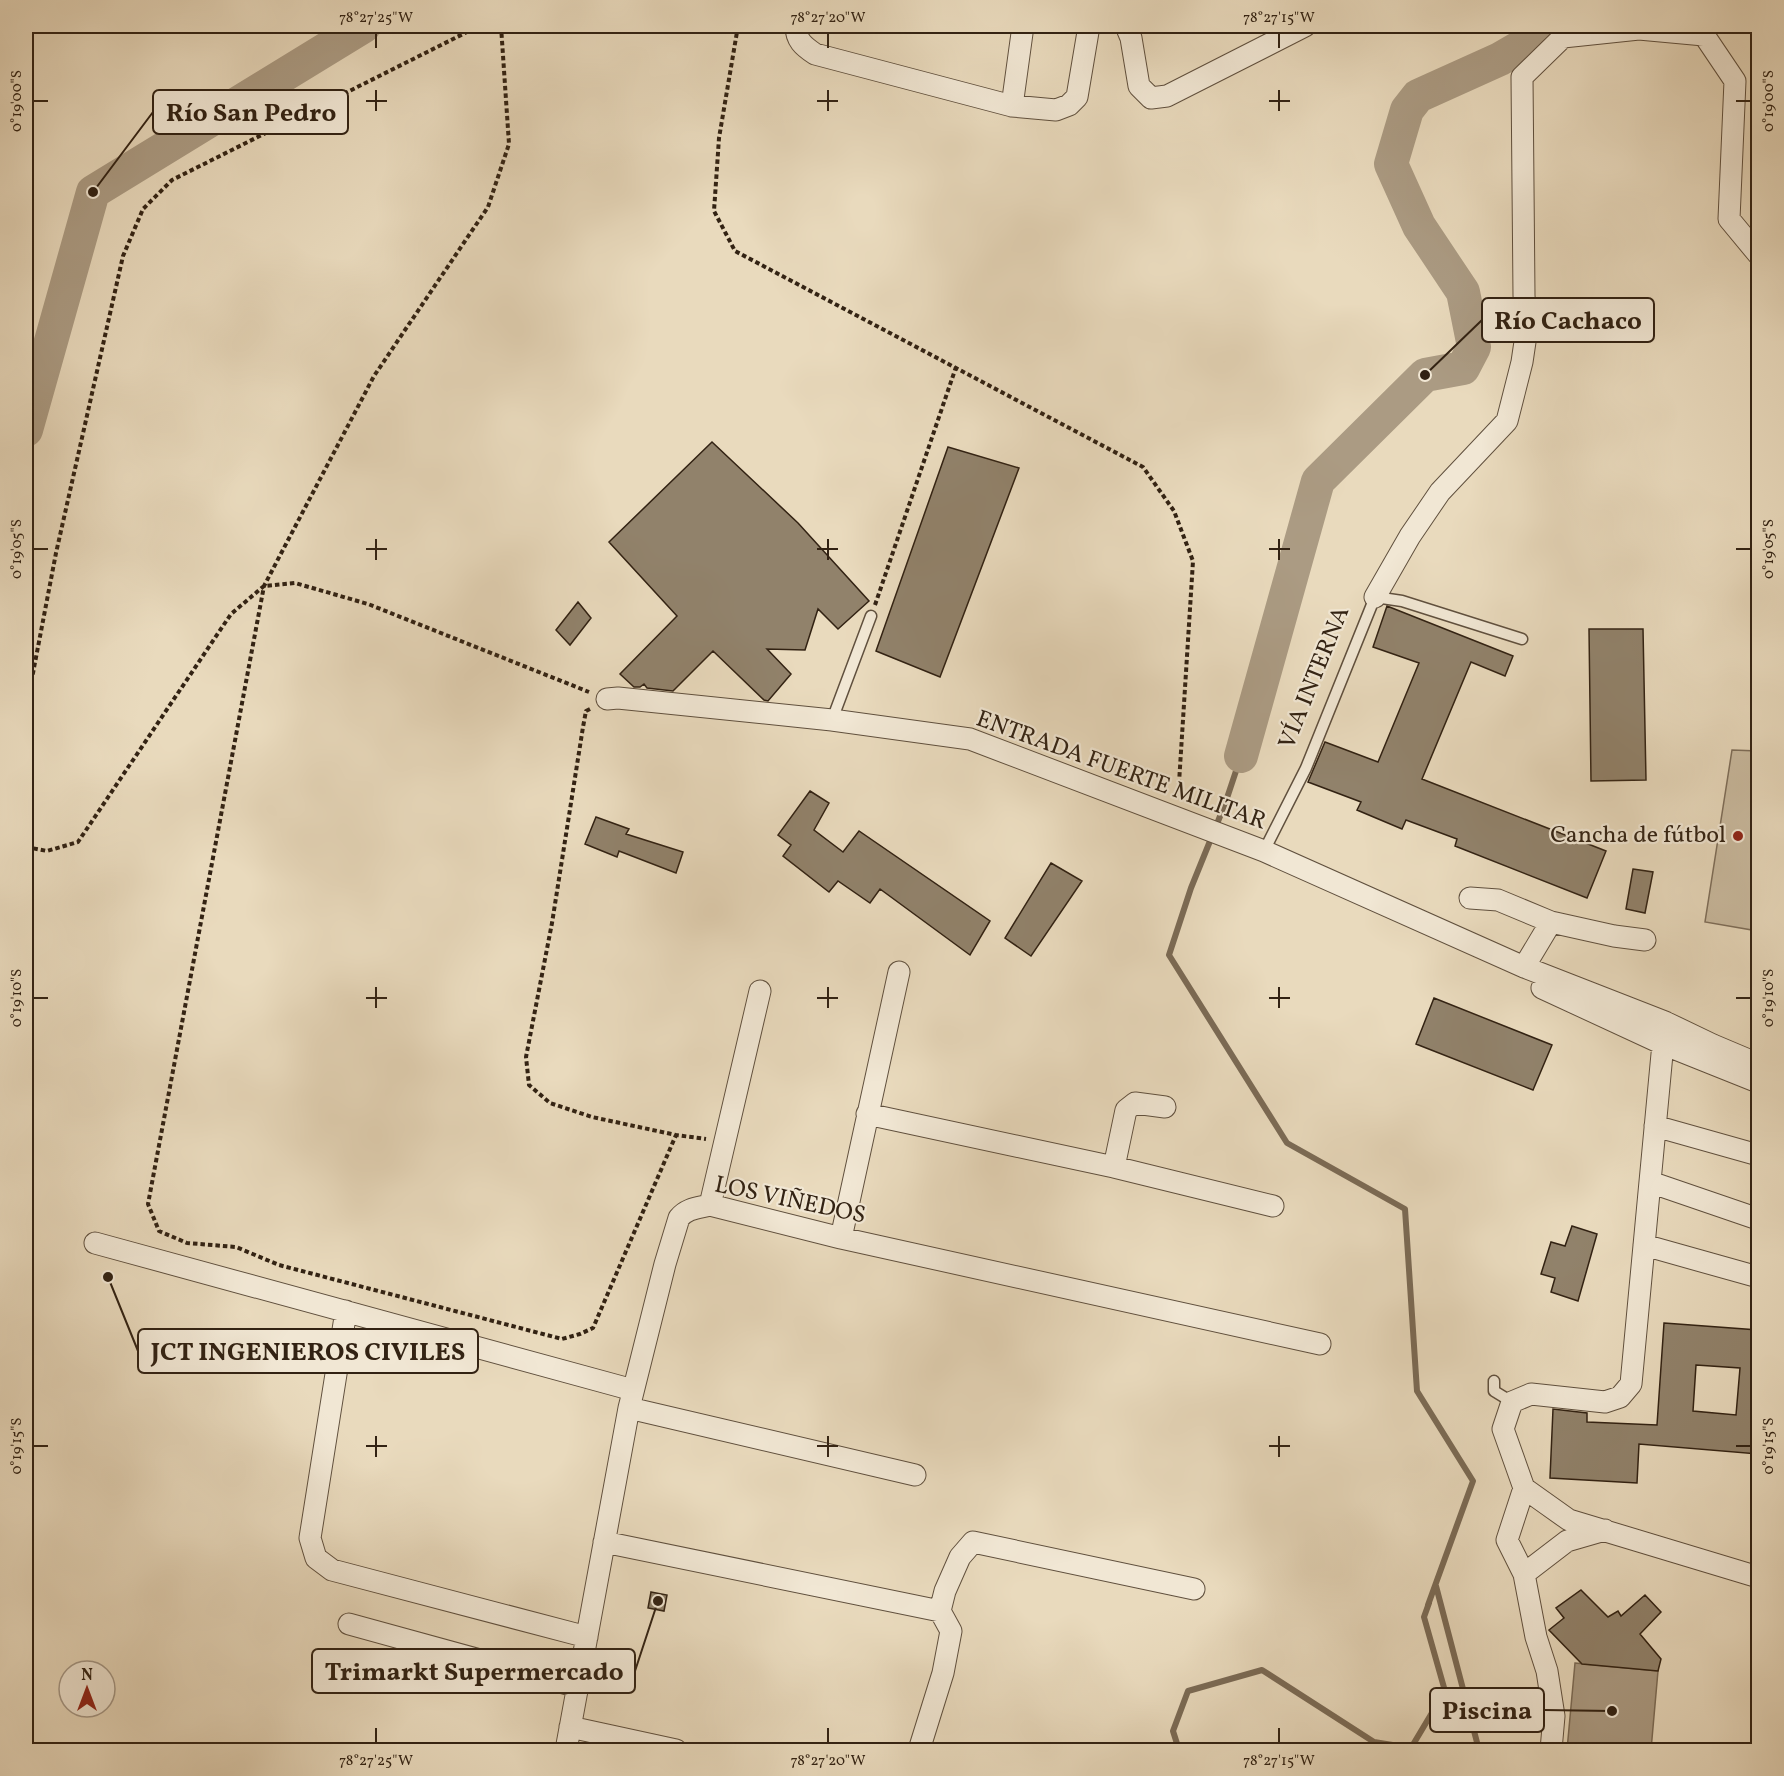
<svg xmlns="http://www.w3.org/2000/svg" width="1784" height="1776" viewBox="0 0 1784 1776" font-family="Vollkorn,serif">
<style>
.green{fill:#cabba0;stroke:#7e6e5a;stroke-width:1.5}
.water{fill:#ab9b83;stroke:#7b6b56;stroke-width:1.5}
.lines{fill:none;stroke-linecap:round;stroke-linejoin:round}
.stream{stroke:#7b6b56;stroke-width:6}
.river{stroke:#ab9b83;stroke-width:34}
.building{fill:#91826b;stroke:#322213;stroke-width:1.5;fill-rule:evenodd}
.lane-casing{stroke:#60503e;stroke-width:13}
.street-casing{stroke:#60503e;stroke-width:23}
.path{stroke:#322213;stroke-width:4;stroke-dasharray:4.5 3;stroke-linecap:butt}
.lane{stroke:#f1e7d4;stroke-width:10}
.street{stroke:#f1e7d4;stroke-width:21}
.ticks{fill:none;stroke:#322213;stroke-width:2}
.poi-dot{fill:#8f2418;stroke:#f1e7d4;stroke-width:2}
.labels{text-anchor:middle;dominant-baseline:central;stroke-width:4.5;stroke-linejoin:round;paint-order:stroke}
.street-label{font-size:24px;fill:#322213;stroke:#f1e7d4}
.poi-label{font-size:24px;fill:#322213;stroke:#f1e7d4;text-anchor:end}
.leader{fill:none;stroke:#322213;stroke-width:2}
.callout-dot{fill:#322213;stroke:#f1e7d4;stroke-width:2}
.callout{fill:#f1e7d4;stroke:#322213;stroke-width:2}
.callout-label{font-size:26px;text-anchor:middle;font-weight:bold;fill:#322213}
.neatline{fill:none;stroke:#322213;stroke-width:2}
.ticks-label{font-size:15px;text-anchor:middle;fill:#322213}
</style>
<rect width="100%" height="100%" fill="#e9dabd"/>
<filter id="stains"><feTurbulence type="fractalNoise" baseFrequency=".00333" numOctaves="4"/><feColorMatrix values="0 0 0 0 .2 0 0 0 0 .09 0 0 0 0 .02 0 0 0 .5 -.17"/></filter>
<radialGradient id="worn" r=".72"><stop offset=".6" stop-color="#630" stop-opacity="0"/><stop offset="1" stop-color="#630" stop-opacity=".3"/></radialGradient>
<path class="green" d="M 1732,750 L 1758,751 L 1758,931 L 1705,922 Z"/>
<path class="water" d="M 1575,1663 L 1658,1671 L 1651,1750 L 1567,1750 Z"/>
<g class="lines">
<path class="stream" d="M 1241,756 L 1225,804 L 1191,888 L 1169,955 L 1287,1143 L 1405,1209 L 1417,1391 L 1473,1481 L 1428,1605
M 1436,1586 L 1479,1750
M 1179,1750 L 1173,1731 L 1188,1691 L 1262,1670 L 1374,1742 L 1411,1748 L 1445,1691 L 1424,1617 L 1429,1603"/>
<path class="river" d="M 26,430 L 93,192 L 364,26
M 1241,756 L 1318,481 L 1425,375 L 1463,368 L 1474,347 L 1463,292 L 1419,226 L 1391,164 L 1407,110 L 1418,96 L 1500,59 L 1557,26"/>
</g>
<path class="building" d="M 712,442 L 798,523 L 869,601 L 838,629 L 818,609 L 805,650 L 767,649 L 791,674 L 768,701 L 764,700 L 713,651 L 673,691 L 647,688 L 644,684 L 640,687 L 634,687 L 620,674 L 677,616 L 609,542 Z
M 948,447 L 1019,468 L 940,677 L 876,651 Z
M 578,602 L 591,618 L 570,645 L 556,630 Z
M 1387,606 L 1513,656 L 1505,676 L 1471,662 L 1422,779 L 1606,851 L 1587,898 L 1455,846 L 1457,839 L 1406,820 L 1402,829 L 1357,810 L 1361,802 L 1308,782 L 1325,742 L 1378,762 L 1419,663 L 1373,647 Z
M 1589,629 L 1643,629 L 1646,780 L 1591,781 Z
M 810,791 L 829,803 L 814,830 L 843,852 L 859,831 L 990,921 L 970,955 L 880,889 L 870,903 L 838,881 L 829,892 L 783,856 L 791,845 L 778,835 Z
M 596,817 L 629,829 L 626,834 L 683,852 L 676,873 L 619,851 L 617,857 L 585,844 Z
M 1051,863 L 1082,881 L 1031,956 L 1005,938 Z
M 1633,869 L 1653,872 L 1645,913 L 1626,909 Z
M 1434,998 L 1552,1045 L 1533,1090 L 1416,1044 Z
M 1572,1226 L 1597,1234 L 1578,1301 L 1551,1292 L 1555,1278 L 1541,1274 L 1551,1242 L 1565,1246 Z
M 1664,1323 L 1758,1330 L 1758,1454 L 1639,1444 L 1637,1483 L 1550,1478 L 1553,1409 L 1587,1413 L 1587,1422 L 1657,1425 ZM 1696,1365 L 1740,1368 L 1736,1415 L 1693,1411 Z
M 1581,1590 L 1608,1617 L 1618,1611 L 1621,1616 L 1645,1595 L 1661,1612 L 1640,1634 L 1661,1659 L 1658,1671 L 1582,1664 L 1549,1630 L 1564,1618 L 1556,1608 Z
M 651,1592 L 667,1595 L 664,1611 L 648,1608 Z"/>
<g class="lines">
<g class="lane-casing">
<path id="lane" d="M 832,720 L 871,616
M 1264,851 L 1306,768 L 1375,597 L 1402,601 L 1522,639
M 1494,1381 L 1494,1391 L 1512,1402"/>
</g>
<g class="street-casing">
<path id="street" d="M 796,26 C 796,40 803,46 815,54 L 1012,106 L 1056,110 L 1069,105 L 1077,97 L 1089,26
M 1126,26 L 1131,38 L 1139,86 L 1151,98 L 1167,96 L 1305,26
M 1012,106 L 1023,26
M 1375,597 L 1410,536 L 1440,492 L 1507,421 L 1522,362 L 1526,335 L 1524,295 L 1522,77 L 1563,37 L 1639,29 L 1704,35 L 1735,81 L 1729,219 L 1758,254
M 607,699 L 618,698 L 832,720 L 970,739 L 1264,851 L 1524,967 L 1665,1022 L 1713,1045 L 1758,1064
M 1470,898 L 1498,900 L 1551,922 L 1614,936 L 1645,940
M 1524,967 L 1551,922
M 1542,988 L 1663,1044 L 1758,1082
M 1665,1022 L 1631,1384 L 1620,1397 L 1605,1402 L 1531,1394 L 1512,1402 L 1503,1429 L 1524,1488 L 1569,1520 L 1758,1577
M 867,1114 L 1114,1167 L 1273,1206
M 1655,1126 L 1758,1155
M 1114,1167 L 1126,1110 L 1135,1103 L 1165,1107
M 1650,1182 L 1758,1219
M 710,1205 L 760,991
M 841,1238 L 899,972
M 95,1243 L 633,1390
M 1644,1245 L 1758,1277
M 346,1311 L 310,1538 L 316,1558 L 332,1570 L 587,1637
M 629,1408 L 915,1475
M 1524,1488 L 1507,1540 L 1524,1574 L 1567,1541 L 1605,1530
M 604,1542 L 940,1611
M 1524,1574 L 1536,1637 L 1547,1671 L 1554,1716 L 1551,1750
M 349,1624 L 578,1687
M 570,1727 L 676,1750
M 566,1750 L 629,1408 L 665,1264 L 679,1218 C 687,1208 698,1208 710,1205 L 841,1238 L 1320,1344
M 919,1750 L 943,1673 L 951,1631 L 940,1611 L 945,1591 L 960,1557 L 973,1542 L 1194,1589"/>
</g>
<path class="path" d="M 501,26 L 509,144 L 488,207 L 374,376 L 264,586 L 148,1204 L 159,1231 L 187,1243 L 236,1247 L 279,1265 L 562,1339 L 580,1334 L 593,1328 L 676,1135
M 738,26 L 719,138 L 714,211 L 735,251 L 1143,467 L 1174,511 L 1193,561 L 1178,799
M 875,605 L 956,367
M 26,696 L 33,673 L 56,553 L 123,256 L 143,209 L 172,180 L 479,26
M 590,709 L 586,711 L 583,727 L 552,923 L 526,1057 L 529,1085 L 550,1103 L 592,1117 L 676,1135 L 706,1139
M 26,847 L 47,851 L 78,842 L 231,614 L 264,586 L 295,583 L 368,604 L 589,692"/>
<use href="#lane" class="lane"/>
<use href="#street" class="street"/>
</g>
<path class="ticks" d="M 376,33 L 376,48M 828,33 L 828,48M 1279,33 L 1279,48M 376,90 L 376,111M 828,90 L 828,111M 1279,90 L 1279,111M 33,101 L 48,101M 366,101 L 387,101M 817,101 L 838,101M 1269,101 L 1290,101M 1736,101 L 1751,101M 376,539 L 376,560M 828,539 L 828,560M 1279,539 L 1279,560M 33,549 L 48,549M 366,549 L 387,549M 817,549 L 838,549M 1269,549 L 1290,549M 1736,549 L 1751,549M 376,987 L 376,1008M 828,987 L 828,1008M 1279,987 L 1279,1008M 33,998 L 48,998M 366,998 L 387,998M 817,998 L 838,998M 1269,998 L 1290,998M 1736,998 L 1751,998M 376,1436 L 376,1457M 828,1436 L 828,1457M 1279,1436 L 1279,1457M 33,1446 L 48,1446M 366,1446 L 387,1446M 817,1446 L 838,1446M 1269,1446 L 1290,1446M 1736,1446 L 1751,1446M 376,1728 L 376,1743M 828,1728 L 828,1743M 1279,1728 L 1279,1743"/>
<circle class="poi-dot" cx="1738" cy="836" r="6"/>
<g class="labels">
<g class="street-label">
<text transform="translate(1315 678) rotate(-68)">VÍA INTERNA</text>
<text transform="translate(1121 771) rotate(20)">ENTRADA FUERTE MILITAR</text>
<text transform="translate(790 1201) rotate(12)">LOS VIÑEDOS</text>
</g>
<g class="poi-label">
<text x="1726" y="836">Cancha de fútbol</text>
</g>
</g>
<path class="leader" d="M93 192L153 112M1425 375L1482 320M108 1277L138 1351M658 1601L635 1671M1612 1711L1544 1710"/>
<g class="callout-dot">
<circle cx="93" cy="192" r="6"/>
<circle cx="1425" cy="375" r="6"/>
<circle cx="108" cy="1277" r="6"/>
<circle cx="658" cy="1601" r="6"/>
<circle cx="1612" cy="1711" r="6"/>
</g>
<g class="callout">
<rect x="153" y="90" width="195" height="44" rx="6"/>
<rect x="1482" y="298" width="172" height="44" rx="6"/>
<rect x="138" y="1329" width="340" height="44" rx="6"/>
<rect x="312" y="1649" width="323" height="44" rx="6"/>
<rect x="1430" y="1688" width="114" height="44" rx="6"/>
</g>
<g class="callout-label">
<text x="251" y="121">Río San Pedro</text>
<text x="1568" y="329">Río Cachaco</text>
<text x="308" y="1360">JCT INGENIEROS CIVILES</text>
<text x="474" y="1680">Trimarkt Supermercado</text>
<text x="1487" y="1719">Piscina</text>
</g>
<rect width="1784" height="1776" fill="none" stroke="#e9dabd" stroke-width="66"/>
<g transform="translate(87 1689)"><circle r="28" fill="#f1e7d4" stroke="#a59887" stroke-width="1.5"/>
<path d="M0-4.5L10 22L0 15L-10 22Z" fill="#8f2418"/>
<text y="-9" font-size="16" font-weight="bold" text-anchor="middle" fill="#322213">N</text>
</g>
<rect x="33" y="33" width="1718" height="1710" class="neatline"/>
<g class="ticks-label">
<text x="376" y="22">78°27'25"W</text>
<text x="828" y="22">78°27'20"W</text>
<text x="1279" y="22">78°27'15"W</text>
<text transform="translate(16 101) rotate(-90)" y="5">0°19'00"S</text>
<text transform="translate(1768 101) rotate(-90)" y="5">0°19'00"S</text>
<text transform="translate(16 549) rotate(-90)" y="5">0°19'05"S</text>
<text transform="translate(1768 549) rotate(-90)" y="5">0°19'05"S</text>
<text transform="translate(16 998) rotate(-90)" y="5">0°19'10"S</text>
<text transform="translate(1768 998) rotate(-90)" y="5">0°19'10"S</text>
<text transform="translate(16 1446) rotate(-90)" y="5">0°19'15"S</text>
<text transform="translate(1768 1446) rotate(-90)" y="5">0°19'15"S</text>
<text x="376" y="1765">78°27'25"W</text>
<text x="828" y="1765">78°27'20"W</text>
<text x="1279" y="1765">78°27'15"W</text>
</g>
<rect width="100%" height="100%" filter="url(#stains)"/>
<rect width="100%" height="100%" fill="url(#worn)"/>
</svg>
